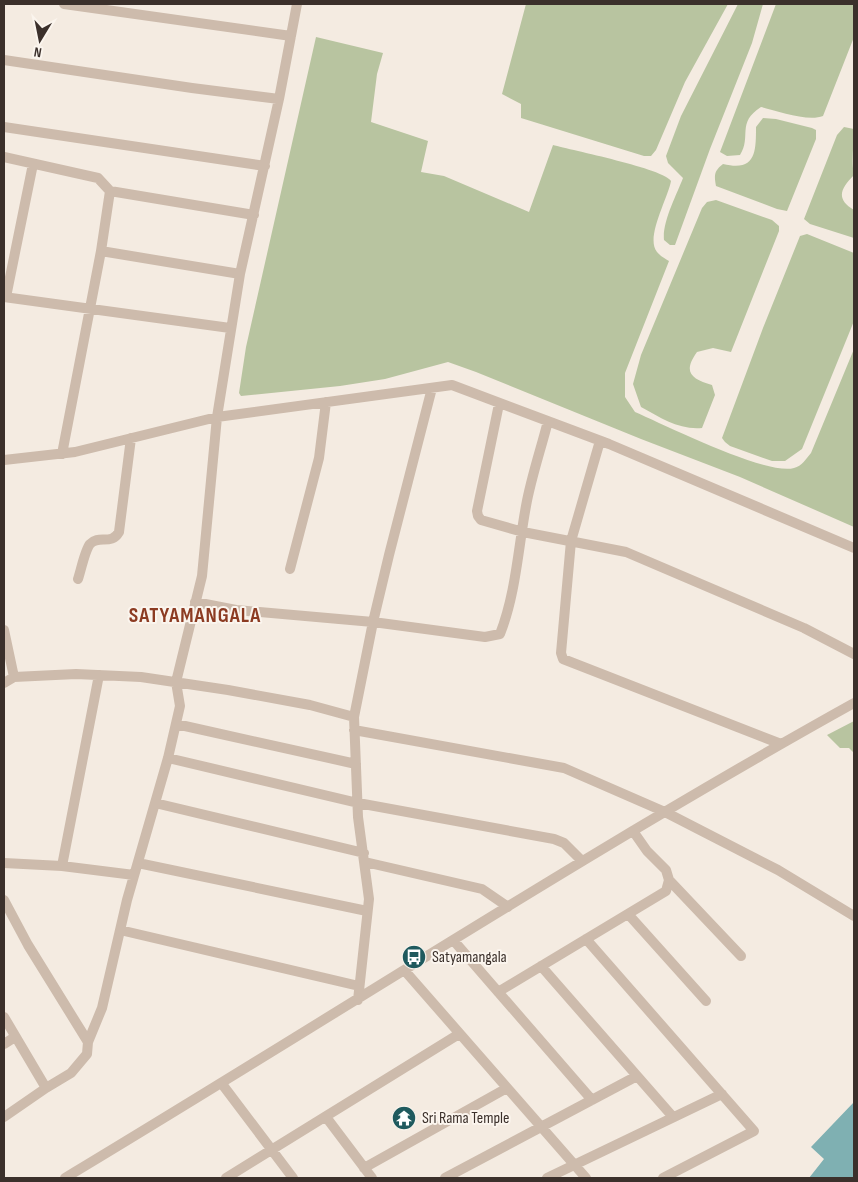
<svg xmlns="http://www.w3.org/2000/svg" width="858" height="1182" viewBox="0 0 858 1182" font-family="'Sofia Sans Condensed',sans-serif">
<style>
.green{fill:#b8c4a0}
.water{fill:#7fb0b2}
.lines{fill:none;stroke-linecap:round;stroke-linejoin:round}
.street{stroke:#cdbbac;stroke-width:10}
.labels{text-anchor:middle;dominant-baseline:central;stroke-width:4;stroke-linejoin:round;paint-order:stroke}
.poi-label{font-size:16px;fill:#3b302b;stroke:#fbf5ee;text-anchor:start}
.district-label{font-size:21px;font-weight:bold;letter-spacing:1px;fill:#8c3b22;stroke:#fbf5ee}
</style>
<rect width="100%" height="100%" fill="#f4ebe1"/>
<path class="green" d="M 526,4 L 728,4 L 685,82 L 656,150 L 651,156 L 644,156 L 521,118 L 521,104 L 502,94 Z
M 738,4 L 763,4 L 752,43 L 710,149 L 675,245 L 670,245 L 664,240 C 662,222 677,194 683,178 L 668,163 L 666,156 L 681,116 Z
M 776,4 L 854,4 L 854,37 L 823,116 C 808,122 777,111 761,107 C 736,123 752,136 740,155 L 727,156 L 720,152 Z
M 316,37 L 383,53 L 377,74 L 371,122 L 428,141 L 421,172 L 444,176 L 529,212 L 553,145 C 571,150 665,169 671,181 C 668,198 645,238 657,252 C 660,256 666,259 669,261 L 625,373 L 625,397 L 635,412 C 665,425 767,476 794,468 C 802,466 806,459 811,453 L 854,349 L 854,527 L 740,477 L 641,439 L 476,372 L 448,362 L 385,379 L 340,386 L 241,396 L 239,393 L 246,347 Z
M 763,118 L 776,119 L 812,128 L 816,130 L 816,139 L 787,211 L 777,209 L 716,186 C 714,175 714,171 723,164 C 756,172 756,152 756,127 Z
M 844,127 L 854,129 C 854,144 851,161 854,175 C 841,188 835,199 854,210 L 854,238 L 810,224 L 804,219 L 837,135 Z
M 716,200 L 772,220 L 779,226 L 779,231 L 731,352 L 713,348 L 697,352 C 682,373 692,379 712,385 L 715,395 L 702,428 C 679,430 661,418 641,407 L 633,384 L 641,355 L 702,208 L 707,202 Z
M 807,234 L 854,253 L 854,321 L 802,449 L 785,461 L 772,461 L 730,446 L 725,442 L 722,438 L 763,328 L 800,236 Z
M 854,721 L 854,753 L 849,748 L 840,748 L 827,735 Z"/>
<path class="water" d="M 854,1102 L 854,1178 L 809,1178 L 824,1159 L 811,1147 Z"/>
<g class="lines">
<path class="street" d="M 64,4 L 291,36
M 297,4 L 279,99 L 240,274 L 217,417 L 452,385 L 609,444 L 854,548
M 4,60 L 192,88 L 279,99
M 4,127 L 265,166
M 4,157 L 98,178 L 110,191 L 254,215
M 101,251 L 240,274
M 4,297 L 230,328
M 6,297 L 33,164
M 499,404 L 477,511 L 478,516 L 481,520 L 523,532 L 626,552 L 804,628 L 854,654
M 600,441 L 571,541 L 561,653 L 563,659 L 781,744
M 62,454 L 101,251 L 110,191
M 4,460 L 75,452 L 217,417 L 202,576 L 176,682 L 180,706 L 168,758 L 127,900 L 102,1008 L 88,1042 L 87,1054 L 71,1073 L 46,1088
M 290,569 L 319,458 L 326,402
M 78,579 C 81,570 85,550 90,544 C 99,534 111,546 119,532 L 131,438
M 195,602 L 236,610 L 373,622 L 389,555 L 432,388
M 4,630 L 14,677
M 4,683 L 14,677 L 76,674 L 141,677 L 228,690 L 310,705 L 354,717 L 358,817 L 369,899 L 358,1000
M 354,717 L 373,622 L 485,637 L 500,634 C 516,593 518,549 526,506 C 531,478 541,449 548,421
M 176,724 L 356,764
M 354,730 L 564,768 L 665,812 L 778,870 L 854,916
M 168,758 L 358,803 L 554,839 L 564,843 L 582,861
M 155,803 L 364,853
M 365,862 L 482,889 L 508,907
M 4,863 L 62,866 L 134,875
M 138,863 L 367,911
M 62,866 L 99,675
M 669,880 L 741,956
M 4,900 L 28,945 L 88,1042
M 628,914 L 706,1001
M 120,930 L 359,986
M 586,939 L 754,1131 L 663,1178
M 454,941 L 592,1100
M 541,966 L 673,1117
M 405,971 L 586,1178
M 498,992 L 666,891 L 669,880 L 666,870 L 647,851 L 633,831
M 4,1017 L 46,1088 L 4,1117
M 4,1044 L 15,1037
M 222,1084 L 293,1178
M 326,1117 L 372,1178
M 364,1168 L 507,1088
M 65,1178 C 328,1020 586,852 854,703
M 226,1178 L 459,1034
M 445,1178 L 637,1076
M 547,1178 L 722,1094"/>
</g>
<defs>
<g id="bus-disc" transform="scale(1.25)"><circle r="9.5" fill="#1f5a5e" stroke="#fbf5ee"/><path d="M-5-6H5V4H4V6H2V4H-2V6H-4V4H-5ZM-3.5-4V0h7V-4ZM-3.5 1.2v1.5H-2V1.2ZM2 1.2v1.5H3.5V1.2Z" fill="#fff"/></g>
<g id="temple-disc" transform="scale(1.25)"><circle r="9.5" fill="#1f5a5e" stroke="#fbf5ee"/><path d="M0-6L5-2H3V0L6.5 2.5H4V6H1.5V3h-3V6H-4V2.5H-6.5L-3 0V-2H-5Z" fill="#fff"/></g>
</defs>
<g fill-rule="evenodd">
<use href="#bus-disc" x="414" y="957"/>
<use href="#temple-disc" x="404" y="1118"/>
</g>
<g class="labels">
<g class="poi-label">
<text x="432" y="957">Satyamangala</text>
<text x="422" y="1118">Sri Rama Temple</text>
</g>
<g class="district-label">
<text x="195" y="615">SATYAMANGALA</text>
</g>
</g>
<rect width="858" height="1182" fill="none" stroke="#3b302b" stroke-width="10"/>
<g transform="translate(40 40) rotate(190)" stroke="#fbf5ee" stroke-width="4" paint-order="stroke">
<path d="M0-4L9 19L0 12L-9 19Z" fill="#3b302b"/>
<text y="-8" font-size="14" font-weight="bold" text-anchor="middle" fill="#3b302b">N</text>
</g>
</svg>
